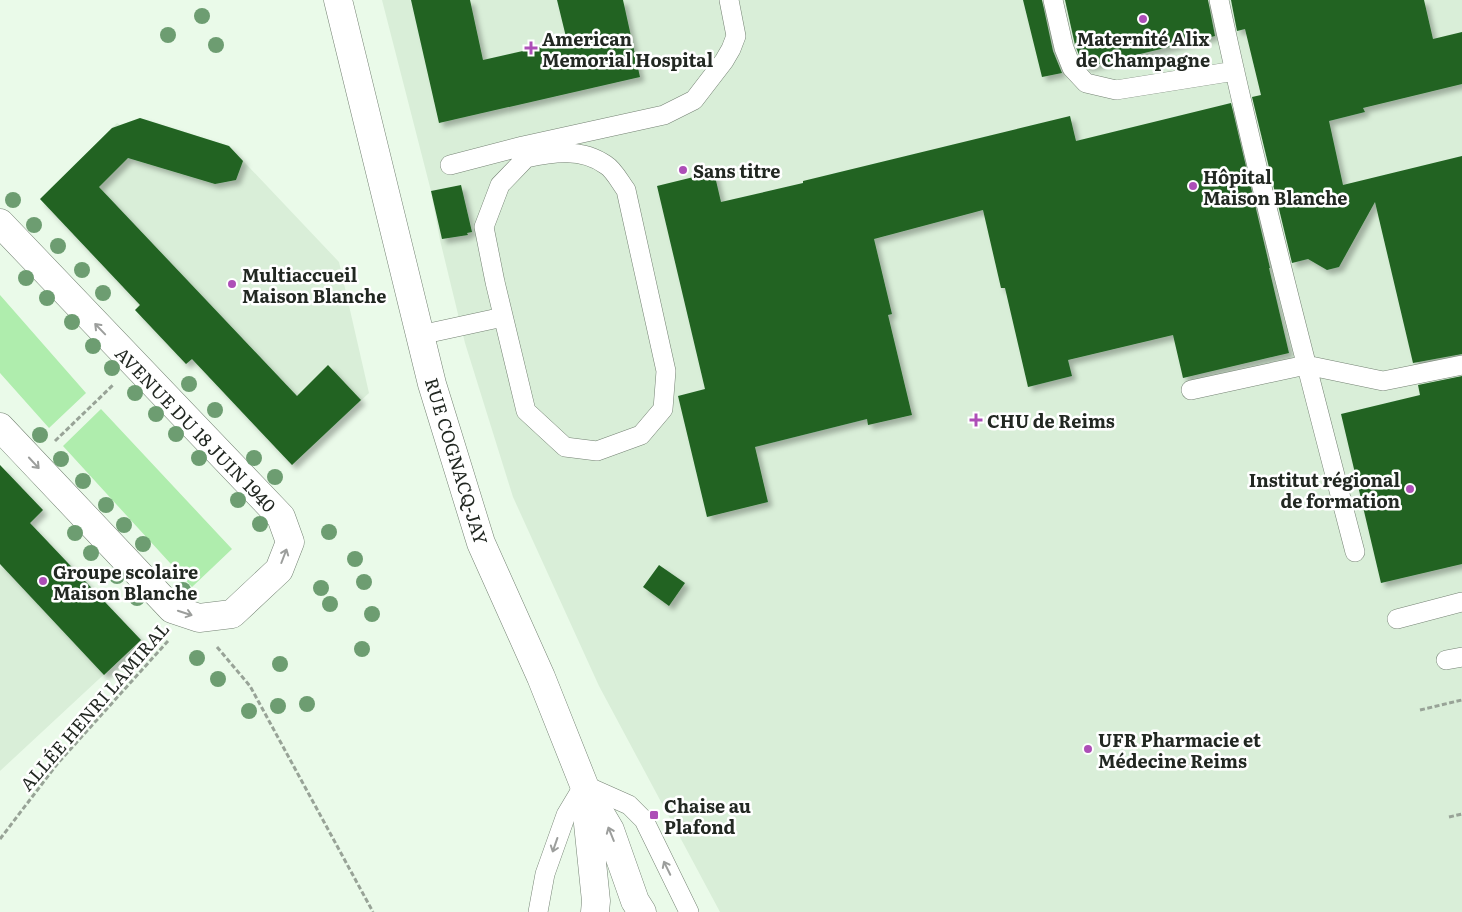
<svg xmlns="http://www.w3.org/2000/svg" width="1462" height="912" viewBox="0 0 1462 912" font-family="Literata,serif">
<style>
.built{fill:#d9eed8}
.green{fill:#afedad}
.building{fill:#216423;filter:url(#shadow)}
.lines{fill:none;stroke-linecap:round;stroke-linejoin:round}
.lane-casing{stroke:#748273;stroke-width:20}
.street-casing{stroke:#748273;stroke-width:29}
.secondary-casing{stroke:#748273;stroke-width:29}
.path{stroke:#98a397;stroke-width:3;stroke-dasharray:5 2.5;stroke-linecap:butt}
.lane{stroke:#fff;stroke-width:19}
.street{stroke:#fff;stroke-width:28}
.secondary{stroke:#fff;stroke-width:28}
.tree{fill:#6d9d71}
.oneway{stroke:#9c9e9c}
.poi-dot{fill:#ad4eb7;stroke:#fff;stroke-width:2}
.labels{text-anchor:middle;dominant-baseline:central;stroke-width:5;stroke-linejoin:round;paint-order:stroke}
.poi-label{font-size:18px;font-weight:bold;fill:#222822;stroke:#fff;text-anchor:start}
.street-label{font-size:18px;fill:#222822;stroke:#fff}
</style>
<defs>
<filter id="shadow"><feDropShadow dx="4.5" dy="4.5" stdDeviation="2.5" flood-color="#0004"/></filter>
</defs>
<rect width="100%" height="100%" fill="#eafae9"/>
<path class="built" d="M 382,0 L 1462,0 L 1462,912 L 720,912 L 599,686 L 513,497 L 465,343 L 440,240 L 431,191 Z
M 140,118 L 229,146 L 339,262 L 369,393 L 292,465 L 192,359 L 186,364 L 135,310 L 140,304 L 40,199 L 117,123 L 120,125 Z
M 0,465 L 43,510 L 30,523 L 141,640 L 0,771 Z"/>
<path class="green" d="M 0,295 L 86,393 L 49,428 L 0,373 Z
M 101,409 L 232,549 L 192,587 L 63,446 Z"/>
<path class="building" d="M 411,0 L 470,0 L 483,60 L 567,41 L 557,0 L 623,0 L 640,77 L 439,123 Z
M 1023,0 L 1042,0 L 1053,51 L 1062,73 L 1042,77 Z
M 1065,0 L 1208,0 L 1215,36 L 1086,67 L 1082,62 L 1075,45 Z
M 1231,0 L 1424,0 L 1433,39 L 1462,32 L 1462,84 L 1363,108 L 1365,112 L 1329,121 L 1343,185 L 1462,156 L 1462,354 L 1413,363 L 1375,202 L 1339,267 L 1327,270 L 1308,259 L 1292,263 L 1252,97 L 1261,95 L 1245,29 L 1237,31 Z
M 1231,103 L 1270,268 L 1269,268 L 1289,353 L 1183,378 L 1173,335 L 1068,360 L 1072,376 L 1028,387 L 1005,288 L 1001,288 L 983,210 L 874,239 L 892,314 L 888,315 L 912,415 L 868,425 L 867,419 L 755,447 L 768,502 L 707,517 L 678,396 L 705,389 L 657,186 L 714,172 L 721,202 L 803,183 L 803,181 L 1070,116 L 1076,141 Z
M 140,118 L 229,146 L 243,161 L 236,180 L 215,184 L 128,158 L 99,187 L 297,396 L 328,365 L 361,400 L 292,465 L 192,359 L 186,364 L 135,310 L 140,305 L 40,199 L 112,128 Z
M 461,185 L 472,232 L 467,233 L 468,235 L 442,239 L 431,191 Z
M 1462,376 L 1462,564 L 1381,583 L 1341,414 L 1420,395 L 1418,385 Z
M 0,465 L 43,510 L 30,523 L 141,640 L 104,675 L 0,564 Z
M 659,565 L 685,583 L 669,606 L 643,587 Z"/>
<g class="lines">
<g class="lane-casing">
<path id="lane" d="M 1053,0 L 1064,48 L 1072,68 L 1086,83 L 1116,90 L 1235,71
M 1219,0 C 1259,185 1307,368 1355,552
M 523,146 L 526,158 L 500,185 L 484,227 L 495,282 L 526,411 L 565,447 L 597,451 L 641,435 L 663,409 L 666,371 L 626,190 C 620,182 614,170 606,165 C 582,148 554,152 526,158
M 450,165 L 523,146 L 664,115 L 694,100 L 724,61 L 731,49 L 736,36 L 729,0
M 420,335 L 503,317
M 1191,390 L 1306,365 L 1383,381 L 1462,365
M 1397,619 L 1462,602
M 1446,660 L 1462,657
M 538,912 L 545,874 L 566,815 L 584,785 L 629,805 L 644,820 L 689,912"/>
</g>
<g class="street-casing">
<path id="street" d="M 0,223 L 281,517 L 290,542 L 279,570 L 232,614 L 199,618 L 172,609 L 0,427"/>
</g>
<g class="secondary-casing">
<path id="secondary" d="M 338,0 L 432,384 L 481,543 L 541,677 L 584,785 L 596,901 L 595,912
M 588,793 L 610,830 L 635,901 L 642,912"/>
</g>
<path class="path" d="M 55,441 L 113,385
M 217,647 L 250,686 L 373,912
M 1420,710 L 1462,700
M 1449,817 L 1462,814
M 0,839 L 58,763 L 168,641"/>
<use href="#lane" class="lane"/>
<use href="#street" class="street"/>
<use href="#secondary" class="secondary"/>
</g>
<g class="tree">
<circle cx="202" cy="16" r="8"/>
<circle cx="168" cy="35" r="8"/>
<circle cx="216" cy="45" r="8"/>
<circle cx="13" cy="200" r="8"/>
<circle cx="34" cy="225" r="8"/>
<circle cx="58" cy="246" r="8"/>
<circle cx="82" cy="270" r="8"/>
<circle cx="26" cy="278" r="8"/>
<circle cx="103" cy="293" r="8"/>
<circle cx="47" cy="298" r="8"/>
<circle cx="72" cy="322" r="8"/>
<circle cx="93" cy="346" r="8"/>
<circle cx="112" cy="368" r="8"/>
<circle cx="189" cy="384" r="8"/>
<circle cx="135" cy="393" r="8"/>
<circle cx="215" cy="410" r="8"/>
<circle cx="156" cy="414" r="8"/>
<circle cx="176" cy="434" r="8"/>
<circle cx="40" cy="435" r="8"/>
<circle cx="199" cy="458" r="8"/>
<circle cx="254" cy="458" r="8"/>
<circle cx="61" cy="459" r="8"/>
<circle cx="275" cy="477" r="8"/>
<circle cx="83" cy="481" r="8"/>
<circle cx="238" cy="500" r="8"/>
<circle cx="106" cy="505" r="8"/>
<circle cx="260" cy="524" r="8"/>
<circle cx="124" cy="525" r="8"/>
<circle cx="329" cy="532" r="8"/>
<circle cx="75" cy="533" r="8"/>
<circle cx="143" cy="544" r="8"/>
<circle cx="91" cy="553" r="8"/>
<circle cx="355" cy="559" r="8"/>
<circle cx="117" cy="576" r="8"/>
<circle cx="364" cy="582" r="8"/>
<circle cx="321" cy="588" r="8"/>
<circle cx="183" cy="590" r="8"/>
<circle cx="137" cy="598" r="8"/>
<circle cx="330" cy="604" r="8"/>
<circle cx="372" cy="614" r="8"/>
<circle cx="362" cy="649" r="8"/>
<circle cx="197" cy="658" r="8"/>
<circle cx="280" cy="664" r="8"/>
<circle cx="218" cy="679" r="8"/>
<circle cx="307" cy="704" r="8"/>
<circle cx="278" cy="706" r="8"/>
<circle cx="249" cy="711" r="8"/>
</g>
<defs><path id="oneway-shaft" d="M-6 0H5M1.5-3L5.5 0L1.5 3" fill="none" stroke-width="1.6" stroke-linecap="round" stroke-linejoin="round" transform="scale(1.25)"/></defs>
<g class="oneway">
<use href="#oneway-shaft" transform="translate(100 329) rotate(-134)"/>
<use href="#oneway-shaft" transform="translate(34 463) rotate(47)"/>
<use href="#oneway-shaft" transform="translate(284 556) rotate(-69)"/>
<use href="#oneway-shaft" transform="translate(185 613) rotate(18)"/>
<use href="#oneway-shaft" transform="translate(611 834) rotate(-112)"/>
<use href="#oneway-shaft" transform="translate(555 845) rotate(109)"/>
<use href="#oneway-shaft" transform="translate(667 868) rotate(-116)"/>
</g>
<g class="poi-dot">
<circle cx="1143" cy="19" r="5"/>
<path d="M528.5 40.5h5v5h5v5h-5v5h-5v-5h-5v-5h5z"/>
<circle cx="683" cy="170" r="5"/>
<circle cx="1193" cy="186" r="5"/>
<circle cx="232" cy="284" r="5"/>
<path d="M973.5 412.5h5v5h5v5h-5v5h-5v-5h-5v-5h5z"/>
<circle cx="1410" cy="489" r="5"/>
<circle cx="43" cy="581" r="5"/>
<circle cx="1088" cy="749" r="5"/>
<rect x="649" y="810" width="10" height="10" rx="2.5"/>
</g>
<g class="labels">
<g class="poi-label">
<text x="542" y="38">American<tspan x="542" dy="21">Memorial Hospital</tspan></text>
<text x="1143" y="38" text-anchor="middle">Maternité Alix<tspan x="1143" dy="21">de Champagne</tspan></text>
<text x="693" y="170">Sans titre</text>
<text x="1203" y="176">Hôpital<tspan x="1203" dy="21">Maison Blanche</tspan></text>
<text x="242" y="274">Multiaccueil<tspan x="242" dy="21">Maison Blanche</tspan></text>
<text x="987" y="420">CHU de Reims</text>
<text x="1400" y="479" text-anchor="end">Institut régional<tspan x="1400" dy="21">de formation</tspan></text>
<text x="53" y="571">Groupe scolaire<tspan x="53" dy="21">Maison Blanche</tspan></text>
<text x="1098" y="739">UFR Pharmacie et<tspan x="1098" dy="21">Médecine Reims</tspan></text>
<text x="664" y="805">Chaise au<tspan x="664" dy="21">Plafond</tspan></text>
</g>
<g class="street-label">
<text transform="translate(196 429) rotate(46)">AVENUE DU 18 JUIN 1940</text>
<text transform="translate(457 461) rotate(73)">RUE COGNACQ-JAY</text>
<text transform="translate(94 706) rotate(-49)">ALLÉE HENRI LAMIRAL</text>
</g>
</g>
</svg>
